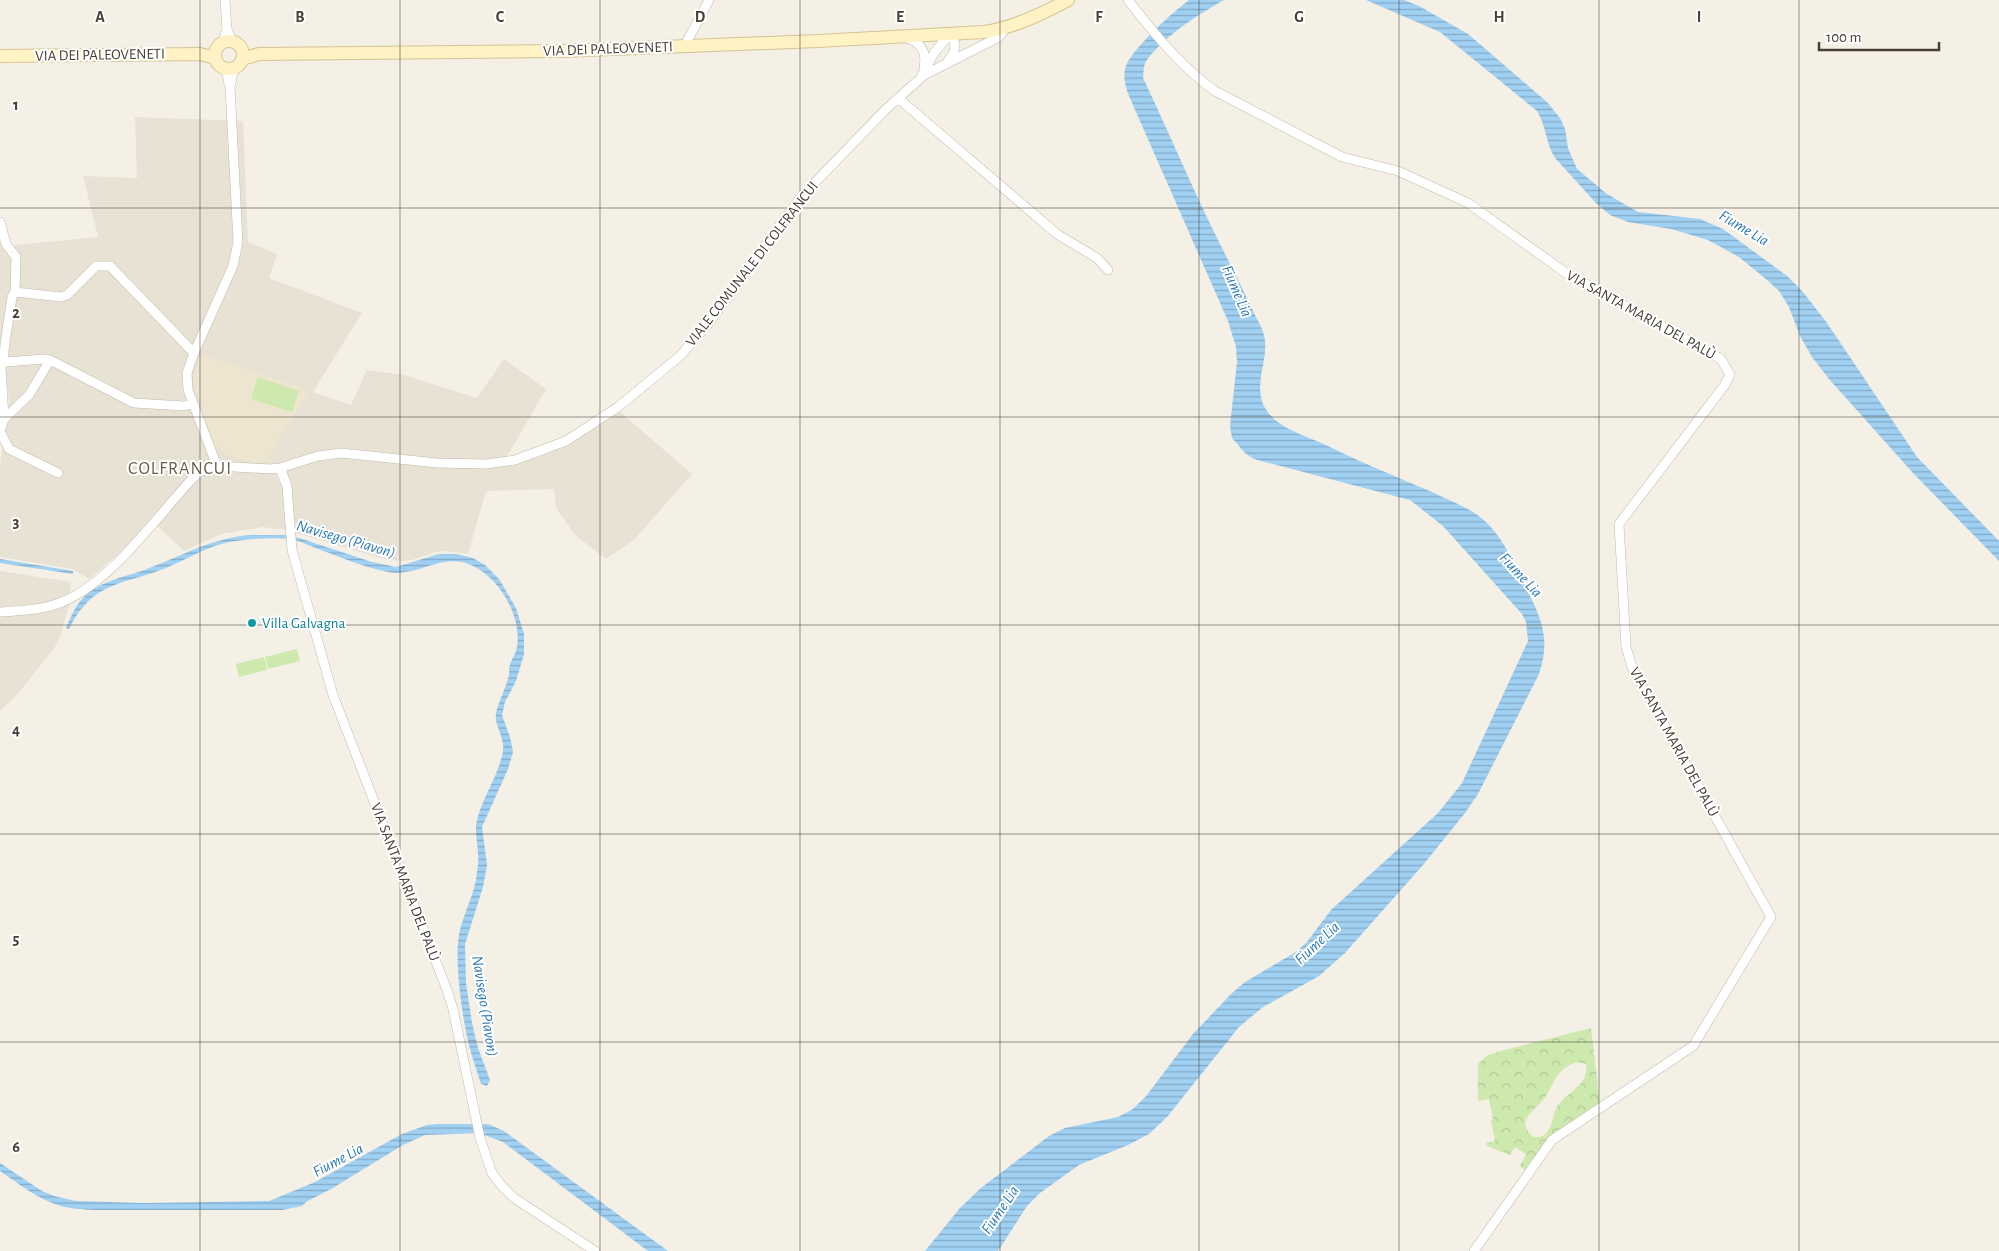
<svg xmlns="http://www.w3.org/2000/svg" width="1999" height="1251" viewBox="0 0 1999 1251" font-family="'Alegreya Sans',sans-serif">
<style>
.residential{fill:#e8e2d4}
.education{fill:#ede5cf}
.green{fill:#cde9ad}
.forest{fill:url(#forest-crowns);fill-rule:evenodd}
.water{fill:url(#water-rules)}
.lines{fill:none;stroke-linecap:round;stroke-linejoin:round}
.street-casing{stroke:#c2baab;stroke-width:10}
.secondary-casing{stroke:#d5c494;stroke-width:14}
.street{stroke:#fff;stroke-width:9}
.secondary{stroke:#fff2c4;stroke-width:12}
.grid{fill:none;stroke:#464035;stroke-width:1;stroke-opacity:0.55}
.culture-dot{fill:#0f9aa8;stroke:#fff;stroke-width:2}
.labels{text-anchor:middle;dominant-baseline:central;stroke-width:4;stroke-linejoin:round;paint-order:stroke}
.street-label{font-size:15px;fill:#464035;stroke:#fff}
.culture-label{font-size:15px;fill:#0d838f;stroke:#fff;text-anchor:start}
.water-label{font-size:16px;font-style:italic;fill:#2b79b6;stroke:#fff}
.quarter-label{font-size:18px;letter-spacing:1px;fill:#6a5e4c;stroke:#fff}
.grid-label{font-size:16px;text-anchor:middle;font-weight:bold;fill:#464035;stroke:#fff;stroke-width:4;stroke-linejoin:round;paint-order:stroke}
</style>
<defs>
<pattern id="forest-crowns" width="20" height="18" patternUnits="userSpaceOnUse" patternTransform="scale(1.25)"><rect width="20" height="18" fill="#cde9ad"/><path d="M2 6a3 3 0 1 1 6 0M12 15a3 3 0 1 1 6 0" fill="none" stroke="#b1c995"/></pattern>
<pattern id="water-rules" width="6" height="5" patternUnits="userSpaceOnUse" patternTransform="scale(1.25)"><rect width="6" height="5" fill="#a0d0f2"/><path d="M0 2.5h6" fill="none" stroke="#84aac5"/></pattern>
</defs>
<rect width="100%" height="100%" fill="#f4f0e6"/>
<path class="residential" d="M 135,117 L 243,121 L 248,242 L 277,254 L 269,278 L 362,313 L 313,392 L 351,405 L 367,370 L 404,375 L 477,398 L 504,359 L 546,389 L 502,465 L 516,464 L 547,454 L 569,444 L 620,412 L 692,474 L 634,540 L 606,559 L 575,535 L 556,508 L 554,489 L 486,491 L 468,554 L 446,551 L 436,552 L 412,560 L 400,561 L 380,558 L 286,530 L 263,527 L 221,534 L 184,551 L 151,520 L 126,547 L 89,579 L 72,569 L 0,557 L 0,465 L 9,401 L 5,369 L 0,354 L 0,232 L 4,246 L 98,237 L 83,176 L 137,178 Z
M 0,571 L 71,582 L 69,604 L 61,634 L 55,647 L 16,696 L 0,711 Z"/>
<path class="education" d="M 201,354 L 310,391 L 287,425 L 266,463 L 233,459 L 214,445 L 194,383 L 195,370 Z"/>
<path class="green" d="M 258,377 L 299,391 L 292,412 L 251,399 Z
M 297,649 L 300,661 L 268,669 L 265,657 Z
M 264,657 L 267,670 L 239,677 L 236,664 Z"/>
<path class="forest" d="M 1591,1028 L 1600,1107 L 1565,1130 L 1527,1172 L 1520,1166 L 1526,1154 L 1515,1147 L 1510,1155 L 1487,1146 L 1486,1143 L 1495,1141 L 1491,1120 L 1493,1119 L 1489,1099 L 1478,1101 L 1478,1064 L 1488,1055 L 1501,1051 ZM 1577,1062 L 1586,1064 C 1590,1084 1568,1092 1558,1105 C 1551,1116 1553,1139 1534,1137 C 1512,1121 1539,1108 1546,1096 C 1557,1078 1556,1070 1577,1062 Z"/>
<path class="water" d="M 1189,0 L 1224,0 C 1199,14 1164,36 1147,60 C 1143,65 1144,72 1143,78 C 1168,130 1190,183 1215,234 C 1228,260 1241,285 1253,311 C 1256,318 1261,325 1263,332 C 1273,360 1245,391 1273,418 C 1285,430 1313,439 1328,446 C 1362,463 1397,477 1432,492 C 1448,500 1466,506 1480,517 C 1502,533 1517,569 1528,592 C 1543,622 1550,641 1539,674 L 1478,794 L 1465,813 L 1423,865 L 1345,953 L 1319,976 L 1263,1007 L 1239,1027 L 1167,1117 L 1149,1134 L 1128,1145 L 1079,1165 L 1040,1193 L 1027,1206 L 998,1251 L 925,1251 L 960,1208 L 981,1188 L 1049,1136 L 1065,1128 L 1118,1117 L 1133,1109 L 1147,1095 L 1193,1034 L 1231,994 L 1245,982 L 1296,952 L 1307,942 L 1331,910 L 1438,813 L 1462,783 L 1528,641 L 1526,622 L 1522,614 L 1443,526 L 1410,500 L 1254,459 L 1245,453 L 1232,438 L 1230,426 L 1237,362 L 1236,347 L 1228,321 L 1129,96 C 1126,88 1123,78 1125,69 C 1129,51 1174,11 1189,0 Z
M 1366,0 L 1404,0 L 1419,6 L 1468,34 L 1547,102 L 1560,118 L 1565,129 L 1568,148 L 1577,169 L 1607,194 L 1638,212 L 1700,219 L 1723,229 L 1787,276 L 1803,292 L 1827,323 L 1917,457 L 1999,541 L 1999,561 L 1913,473 L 1829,379 L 1812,357 L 1800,336 L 1789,307 L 1779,291 L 1767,280 L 1739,257 L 1708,240 L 1671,229 L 1628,222 L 1610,215 L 1596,203 L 1555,158 C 1546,144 1546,125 1537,111 L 1440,32 Z
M 249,535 L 290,535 L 372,562 L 396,567 L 439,554 L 457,554 L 473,558 L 485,565 L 499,579 L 516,608 L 524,634 L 524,654 L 516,681 L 505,702 L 502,715 L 510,737 L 513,752 L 508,769 L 482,827 L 487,865 L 483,887 L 465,944 L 466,983 L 472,1023 L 478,1048 L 490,1080 L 487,1086 L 481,1084 C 477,1071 472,1058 469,1045 C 462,1016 456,972 458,942 C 460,920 472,901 476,880 C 477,872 479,863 478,855 C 478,844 474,831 477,820 C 483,796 499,775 503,751 C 505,737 494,726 496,713 C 499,700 506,688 509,675 C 510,668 508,671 510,665 C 512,658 516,654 517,647 C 522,616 499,577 471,565 C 440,552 418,578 388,572 C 362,567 338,556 313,547 C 306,544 297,540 290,539 C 272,537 243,539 225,543 C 204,548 185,560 166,568 C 121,586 94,580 69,629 L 66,628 C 71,617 75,606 83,598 C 102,579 128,577 152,567 C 185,554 214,538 249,535 Z
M 0,559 L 73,571 L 73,574 L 0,563 Z
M 438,1124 L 488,1124 L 504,1131 L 668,1251 L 648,1251 L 503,1142 L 479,1133 L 425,1135 L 403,1145 L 331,1189 L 306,1202 L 302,1206 L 282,1210 L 93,1210 C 83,1209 71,1209 61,1206 C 39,1200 19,1184 0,1171 L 0,1163 L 42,1191 L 54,1196 L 76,1201 L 144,1203 L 269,1201 L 315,1182 L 402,1134 L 427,1125 Z"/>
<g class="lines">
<g class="street-casing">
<path id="street" d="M 1128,0 C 1153,32 1181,67 1215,91 L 1342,157 L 1398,171 L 1468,203 L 1566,273 L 1721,359 L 1730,375 L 1724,386 L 1619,524 L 1626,647 L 1632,667 L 1771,917 L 1693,1046 L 1552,1140 L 1474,1251
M 227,29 L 232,41
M 907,38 C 922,43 927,52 924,68
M 223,42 L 227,29 L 225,0
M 684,47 L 709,0
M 226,69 L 229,84
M 921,77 L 934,53 L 950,34 L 955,44 L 954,52 L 948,61
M 898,98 L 1057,234 L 1097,258 L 1108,270
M 0,222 L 6,244 L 16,257 L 15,292
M 15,292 L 61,297 L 67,295 L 96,266 L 110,266 L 194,353
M 4,360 L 6,362 L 44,359 L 50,360 L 134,403 L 184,406 L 192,404
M 50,360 L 29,395 L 4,419 L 0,431 L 9,449 L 58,473
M 4,419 L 1,366 L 4,360 C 2,355 11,307 12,297 L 15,292
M 217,466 L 188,390 L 187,373 L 194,353 L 233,266 L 238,242 L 230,87 L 234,68
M 280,468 L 287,486 L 292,550 L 333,695 L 447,990 L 453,1009 L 480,1138 L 492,1173 L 501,1185 L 514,1198 L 595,1251
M 0,612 C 19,611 39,610 57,604 C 109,586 156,517 193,478 C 201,471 207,467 217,466 L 270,469 L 280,468 L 318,456 L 341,453 L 437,463 L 486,464 L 515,460 L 566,441 L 618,407 L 680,356 L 708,324 L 801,197 L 884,111 L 924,75 L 999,37 L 1006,27"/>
</g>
<g class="secondary-casing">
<path id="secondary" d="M215 55a14 14 0 1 1 28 0a14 14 0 1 1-28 0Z
M 0,56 L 200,54 L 215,58
M 242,59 L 259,54 L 561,51 L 818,41 L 984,32 C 1013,28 1042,14 1068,0"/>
</g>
<use href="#street" class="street"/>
<use href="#secondary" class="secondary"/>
</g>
<path class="grid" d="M 200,0 L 200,1251M 400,0 L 400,1251M 600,0 L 600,1251M 800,0 L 800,1251M 1000,0 L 1000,1251M 1199,0 L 1199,1251M 1399,0 L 1399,1251M 1599,0 L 1599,1251M 1799,0 L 1799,1251M 0,208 L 1999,208M 0,417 L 1999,417M 0,625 L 1999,625M 0,834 L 1999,834M 0,1042 L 1999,1042"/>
<circle class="culture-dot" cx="252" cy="623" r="5"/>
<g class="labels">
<g class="street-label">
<text transform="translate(608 49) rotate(-2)">VIA DEI PALEOVENETI</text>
<text transform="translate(100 55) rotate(-1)">VIA DEI PALEOVENETI</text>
<text transform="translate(752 264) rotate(-52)">VIALE COMUNALE DI COLFRANCUI</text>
<text transform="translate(1641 315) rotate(29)">VIA SANTA MARIA DEL PALÙ</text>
<text transform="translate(1674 742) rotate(61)">VIA SANTA MARIA DEL PALÙ</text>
<text transform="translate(405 882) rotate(69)">VIA SANTA MARIA DEL PALÙ</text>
</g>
<g class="culture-label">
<text x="262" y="623">Villa Galvagna</text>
</g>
<g class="water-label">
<text transform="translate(1744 228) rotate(31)">Fiume Lia</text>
<text transform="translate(1237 291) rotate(67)">Fiume Lia</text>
<text transform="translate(346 539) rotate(16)">Navisego (Piavon)</text>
<text transform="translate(1521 575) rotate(47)">Fiume Lia</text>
<text transform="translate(1317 943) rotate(-43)">Fiume Lia</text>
<text transform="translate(485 1006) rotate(81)">Navisego (Piavon)</text>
<text transform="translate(338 1160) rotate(-28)">Fiume Lia</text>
<text transform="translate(1000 1210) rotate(-56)">Fiume Lia</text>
</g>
<g class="quarter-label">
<text x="180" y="469">COLFRANCUI</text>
</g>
</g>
<g class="grid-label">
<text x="100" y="22">A</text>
<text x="300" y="22">B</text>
<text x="500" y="22">C</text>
<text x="700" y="22">D</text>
<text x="900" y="22">E</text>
<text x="1099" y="22">F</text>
<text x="1299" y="22">G</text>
<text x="1499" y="22">H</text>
<text x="1699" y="22">I</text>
<text x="16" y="110">1</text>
<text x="16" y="318">2</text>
<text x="16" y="527">3</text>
<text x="16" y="735">4</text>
<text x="16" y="944">5</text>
<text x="16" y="1152">6</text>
</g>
<path d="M1819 42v8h120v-8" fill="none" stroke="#464035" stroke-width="2.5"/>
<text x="1826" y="42" font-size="15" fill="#464035" stroke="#ffffff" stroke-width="4" paint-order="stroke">100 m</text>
</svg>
